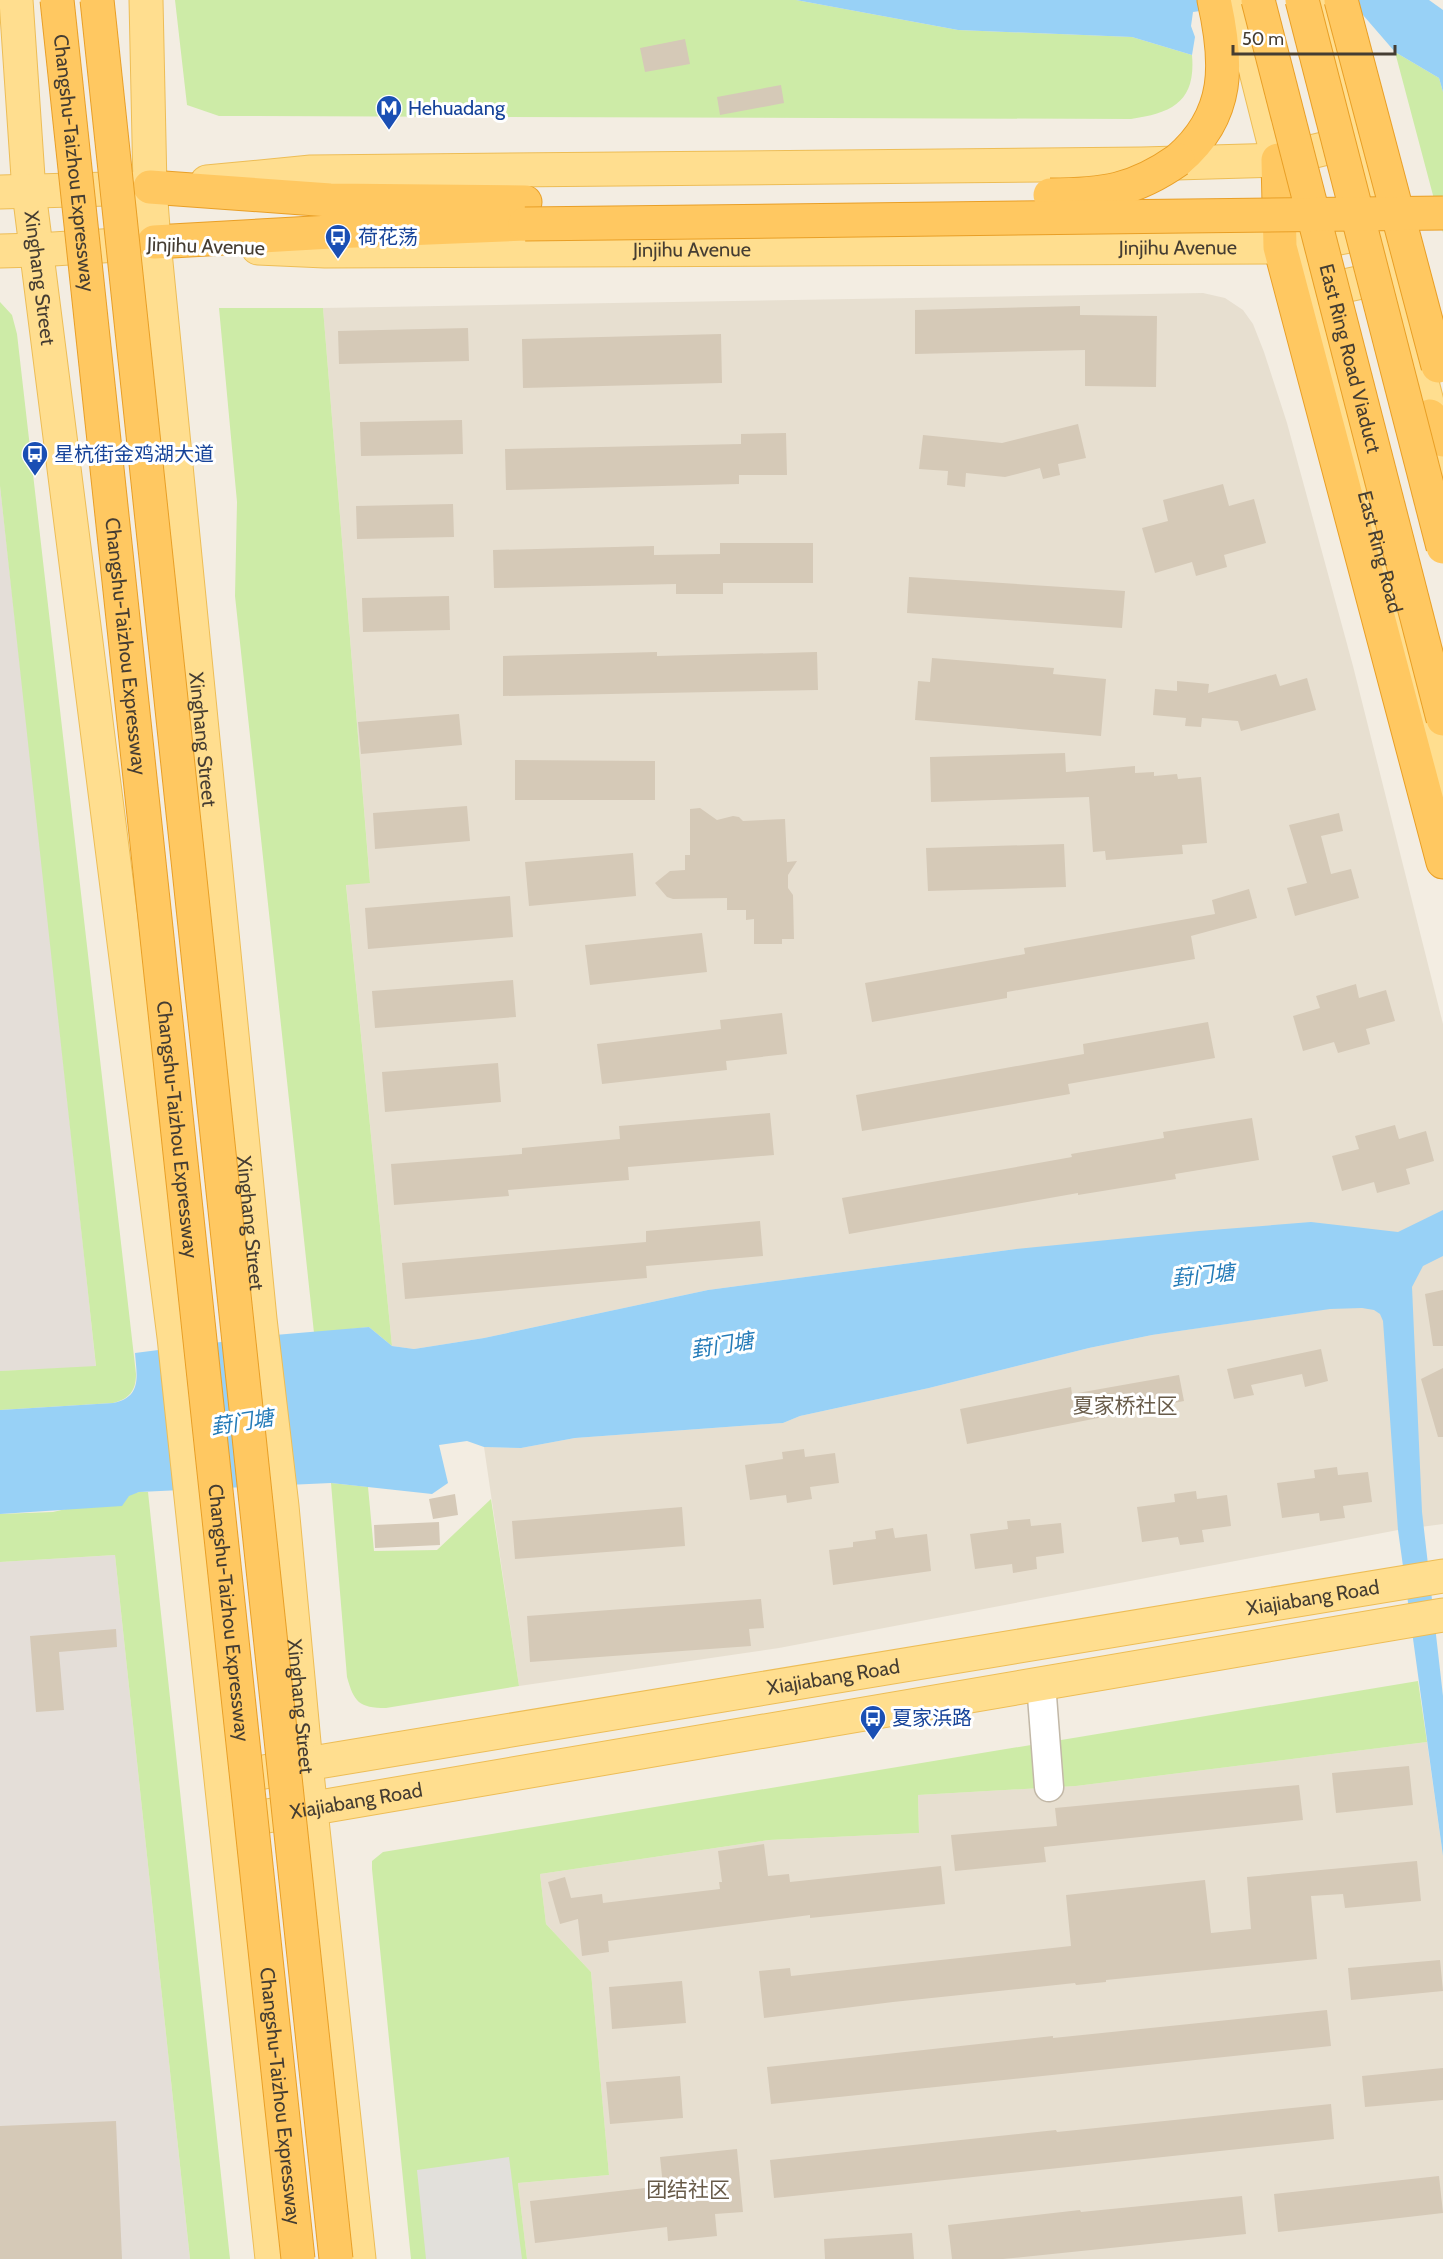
<svg xmlns="http://www.w3.org/2000/svg" width="1443" height="2259" viewBox="0 0 1443 2259" font-family="Cabin,'Noto Sans SC',sans-serif">
<style>
.residential{fill:#e7dfd0}
.industrial{fill:#e4ded8}
.green{fill:#cdeba7}
.parking{fill:#e2e0db}
.water{fill:#98d1f6}
.building{fill:#d5c9b7}
.lines{fill:none;stroke-linecap:round;stroke-linejoin:round}
.minor-casing{stroke:#c2b8a7;stroke-width:31}
.major-casing{stroke:#edbd56;stroke-width:35}
.highway-casing{stroke:#e99f26;stroke-width:35}
.minor{stroke:#fff;stroke-width:28}
.major{stroke:#ffde8f;stroke-width:33}
.highway{stroke:#ffc861;stroke-width:33}
.highway-bridge-casing{stroke:#e99f26;stroke-width:35;stroke-linecap:butt}
.highway-bridge{stroke:#ffc861;stroke-width:33}
.labels{text-anchor:middle;dominant-baseline:central;stroke-width:6;stroke-linejoin:round;paint-order:stroke}
.transit-label{font-size:20px;fill:#164399;stroke:#fff;text-anchor:start}
.street-label{font-size:20px;fill:#453d32;stroke:#fff}
.water-label{font-size:21px;font-style:italic;fill:#247bb8;stroke:#fff}
.neighbourhood-label{font-size:21px;fill:#685b49;stroke:#fff}
</style>
<rect width="100%" height="100%" fill="#f3ede2"/>
<path class="residential" d="M 1203,293 L 1225,298 L 1243,310 L 1253,324 L 1264,352 L 1287,423 L 1353,666 L 1443,1024 L 1443,1524 L 1398,1530 L 779,1648 L 519,1686 L 484,1447 L 521,1448 L 575,1438 L 783,1423 L 800,1416 L 929,1388 L 1089,1348 L 1152,1335 L 1315,1311 L 1016,1249 L 708,1290 L 484,1338 L 414,1349 L 392,1346 L 346,884 L 370,882 L 323,308 Z
M 1427,1742 L 1443,1856 L 1443,2259 L 527,2259 L 518,2183 L 609,2175 L 591,1972 L 546,1924 L 540,1874 L 769,1840 L 919,1833 L 918,1795 L 1076,1786 Z"/>
<path class="industrial" d="M 0,486 L 36,807 L 96,1367 L 0,1371 Z
M 115,1555 L 190,2259 L 0,2259 L 0,1562 Z"/>
<path class="green" d="M 175,0 L 796,0 L 958,30 L 1132,37 L 1192,55 C 1196,101 1173,113 1131,119 L 219,116 L 187,105 Z
M 1395,52 L 1439,78 L 1443,92 L 1443,233 Z
M 0,302 L 12,315 L 17,334 L 136,1374 C 136,1391 129,1399 113,1403 L 0,1410 L 0,1371 L 96,1366 L 0,486 Z
M 219,308 L 323,308 L 370,883 L 346,885 L 392,1346 L 369,1327 L 314,1333 L 235,596 L 237,502 Z
M 331,1483 L 368,1487 L 374,1551 L 437,1550 L 491,1499 L 519,1686 L 386,1708 C 359,1708 354,1702 347,1677 Z
M 139,1492 L 148,1492 L 230,2259 L 190,2259 L 115,1555 L 0,1562 L 0,1514 L 53,1512 Z
M 1418,1681 L 1427,1742 L 1076,1786 L 918,1795 L 919,1833 L 769,1840 L 540,1874 L 546,1924 L 591,1972 L 609,2175 L 518,2183 L 527,2259 L 411,2259 L 372,1869 L 372,1861 L 383,1852 Z"/>
<path class="parking" d="M 509,2157 L 522,2259 L 426,2259 L 417,2170 Z"/>
<path class="water" d="M 796,0 L 1278,0 L 1193,12 L 1191,26 L 1195,37 L 1192,55 L 1132,37 L 958,30 Z
M 1350,0 L 1429,0 L 1443,10 L 1443,92 L 1439,78 L 1395,52 Z
M 1443,1210 L 1443,1256 L 1423,1266 L 1412,1287 L 1422,1512 L 1443,1696 L 1443,1856 L 1398,1530 L 1383,1321 L 1380,1314 L 1374,1310 L 1362,1308 L 1330,1309 L 1152,1335 L 1089,1348 L 929,1388 L 800,1416 L 783,1423 L 575,1438 L 521,1448 L 484,1447 L 467,1441 L 439,1445 L 448,1483 L 432,1494 L 331,1483 L 139,1492 L 129,1496 L 122,1506 L 0,1514 L 0,1410 L 113,1403 C 142,1397 137,1377 135,1353 L 275,1335 L 369,1327 L 392,1346 L 414,1349 L 484,1338 L 708,1290 L 1016,1249 L 1199,1231 L 1311,1222 L 1398,1232 Z"/>
<path class="building" d="M 685,39 L 690,64 L 645,72 L 640,48 Z
M 781,85 L 784,103 L 720,115 L 717,97 Z
M 1080,306 L 1080,315 L 1157,316 L 1156,387 L 1085,386 L 1085,350 L 915,354 L 915,310 Z
M 468,328 L 469,361 L 339,364 L 338,331 Z
M 721,334 L 722,383 L 523,388 L 522,339 Z
M 462,420 L 463,454 L 361,456 L 360,422 Z
M 1078,424 L 1086,458 L 1058,464 L 1060,475 L 1043,479 L 1040,468 L 1005,477 L 966,473 L 965,487 L 947,485 L 948,471 L 919,469 L 923,435 L 1002,443 Z
M 786,433 L 787,475 L 739,475 L 739,484 L 506,490 L 505,449 L 741,444 L 741,434 Z
M 1223,484 L 1229,506 L 1254,499 L 1266,543 L 1224,555 L 1227,567 L 1196,576 L 1192,562 L 1155,573 L 1142,528 L 1168,521 L 1163,500 Z
M 453,504 L 454,537 L 357,539 L 356,506 Z
M 720,543 L 813,543 L 813,583 L 723,583 L 723,594 L 676,594 L 676,584 L 494,588 L 493,550 L 654,546 L 654,555 L 720,554 Z
M 909,577 L 1125,591 L 1122,628 L 907,613 Z
M 449,596 L 450,630 L 363,632 L 362,598 Z
M 657,652 L 657,656 L 817,652 L 818,690 L 503,696 L 503,656 Z
M 932,658 L 1054,668 L 1053,674 L 1106,679 L 1101,736 L 915,720 L 918,681 L 930,682 Z
M 1276,674 L 1280,686 L 1307,678 L 1316,710 L 1241,731 L 1238,721 L 1202,718 L 1201,727 L 1185,726 L 1186,718 L 1153,715 L 1155,689 L 1177,691 L 1177,681 L 1209,684 L 1208,693 Z
M 459,714 L 462,745 L 361,754 L 358,722 Z
M 1065,753 L 1066,772 L 1135,766 L 1135,773 L 1154,772 L 1154,776 L 1177,774 L 1178,779 L 1201,777 L 1207,843 L 1182,845 L 1183,854 L 1106,860 L 1105,851 L 1093,852 L 1089,797 L 931,802 L 930,757 Z
M 515,760 L 655,761 L 655,800 L 515,800 Z
M 467,806 L 470,841 L 375,849 L 373,813 Z
M 700,808 L 717,820 L 733,816 L 739,817 L 743,821 L 785,819 L 787,862 L 797,861 L 788,875 L 788,888 L 793,895 L 794,939 L 782,939 L 782,944 L 754,944 L 754,919 L 746,920 L 746,910 L 727,910 L 727,898 L 673,899 L 667,897 L 655,883 L 670,871 L 685,870 L 685,855 L 690,855 L 690,809 Z
M 1339,813 L 1343,831 L 1321,836 L 1331,874 L 1351,869 L 1359,898 L 1295,916 L 1287,888 L 1307,883 L 1289,825 Z
M 1064,844 L 1066,887 L 928,891 L 926,848 Z
M 633,853 L 636,896 L 529,906 L 525,862 Z
M 1249,889 L 1257,918 L 1191,936 L 1195,959 L 1007,992 L 1007,998 L 872,1022 L 865,983 L 1025,954 L 1024,948 L 1215,914 L 1212,900 Z
M 510,896 L 513,937 L 368,949 L 365,908 Z
M 702,933 L 707,972 L 590,985 L 585,945 Z
M 513,980 L 516,1017 L 375,1028 L 372,991 Z
M 1356,984 L 1359,998 L 1386,990 L 1395,1021 L 1366,1029 L 1370,1044 L 1338,1053 L 1334,1042 L 1303,1051 L 1293,1016 L 1320,1008 L 1316,996 Z
M 782,1013 L 787,1054 L 726,1061 L 727,1070 L 602,1084 L 597,1044 L 721,1029 L 720,1020 Z
M 1208,1022 L 1215,1058 L 1068,1084 L 1070,1094 L 862,1131 L 856,1095 L 1084,1054 L 1083,1044 Z
M 498,1063 L 501,1102 L 385,1112 L 382,1072 Z
M 770,1113 L 774,1155 L 628,1167 L 629,1180 L 508,1190 L 509,1196 L 394,1205 L 391,1164 L 522,1154 L 522,1148 L 620,1139 L 619,1126 Z
M 1252,1118 L 1259,1160 L 1175,1174 L 1176,1179 L 1078,1195 L 1078,1193 L 849,1234 L 842,1198 L 1072,1157 L 1071,1154 L 1164,1138 L 1163,1132 Z
M 1395,1125 L 1399,1139 L 1426,1131 L 1434,1161 L 1406,1169 L 1410,1184 L 1377,1193 L 1374,1182 L 1342,1191 L 1332,1156 L 1359,1149 L 1355,1136 Z
M 760,1221 L 763,1256 L 646,1266 L 647,1278 L 405,1299 L 402,1263 L 646,1242 L 646,1231 Z
M 1443,1290 L 1443,1346 L 1433,1346 L 1425,1294 Z
M 1321,1349 L 1328,1381 L 1305,1387 L 1302,1374 L 1251,1385 L 1254,1395 L 1234,1399 L 1227,1369 Z
M 1443,1368 L 1443,1437 L 1438,1437 L 1421,1379 Z
M 1179,1375 L 1184,1401 L 967,1444 L 960,1409 L 1071,1387 L 1072,1394 Z
M 804,1449 L 805,1457 L 835,1453 L 839,1483 L 810,1487 L 812,1499 L 787,1503 L 786,1495 L 750,1500 L 745,1465 L 783,1459 L 782,1452 Z
M 1337,1467 L 1338,1475 L 1368,1472 L 1372,1502 L 1343,1506 L 1345,1518 L 1320,1521 L 1319,1513 L 1282,1518 L 1277,1483 L 1315,1478 L 1314,1470 Z
M 1196,1491 L 1197,1499 L 1227,1495 L 1231,1526 L 1202,1530 L 1204,1542 L 1180,1545 L 1178,1537 L 1142,1542 L 1137,1507 L 1175,1502 L 1174,1494 Z
M 455,1494 L 458,1515 L 433,1519 L 429,1499 Z
M 682,1507 L 685,1546 L 515,1559 L 512,1521 Z
M 1030,1519 L 1031,1526 L 1061,1523 L 1064,1553 L 1036,1557 L 1037,1569 L 1013,1573 L 1012,1564 L 975,1569 L 970,1534 L 1008,1529 L 1007,1521 Z
M 439,1522 L 440,1545 L 375,1548 L 374,1525 Z
M 893,1528 L 895,1538 L 927,1534 L 931,1571 L 833,1585 L 829,1550 L 853,1547 L 853,1542 L 876,1539 L 875,1531 Z
M 761,1599 L 764,1628 L 749,1629 L 751,1646 L 530,1662 L 527,1616 Z
M 116,1629 L 117,1647 L 59,1652 L 64,1710 L 36,1712 L 30,1636 Z
M 1409,1766 L 1413,1805 L 1336,1813 L 1332,1773 Z
M 1299,1785 L 1303,1820 L 1044,1847 L 1046,1862 L 955,1871 L 951,1835 L 1057,1826 L 1055,1808 Z
M 764,1844 L 768,1876 L 789,1874 L 790,1882 L 941,1866 L 945,1904 L 810,1918 L 810,1915 L 608,1941 L 609,1952 L 582,1956 L 578,1919 L 560,1924 L 548,1882 L 565,1877 L 571,1898 L 602,1894 L 603,1903 L 720,1889 L 719,1882 L 722,1882 L 718,1851 Z
M 1417,1861 L 1421,1901 L 1345,1908 L 1343,1894 L 1311,1896 L 1317,1959 L 1106,1980 L 1106,1982 L 1076,1985 L 1075,1983 L 893,2002 L 764,2018 L 759,1971 L 790,1968 L 791,1976 L 1071,1946 L 1066,1895 L 1205,1880 L 1211,1933 L 1251,1929 L 1247,1877 Z
M 1440,1960 L 1443,1991 L 1351,2000 L 1348,1968 Z
M 682,1981 L 686,2023 L 612,2029 L 609,1987 Z
M 1327,2010 L 1331,2046 L 771,2104 L 767,2067 L 1053,2036 L 1053,2038 Z
M 1443,2068 L 1443,2100 L 1365,2107 L 1362,2076 Z
M 680,2076 L 683,2118 L 610,2124 L 606,2082 Z
M 1331,2104 L 1334,2139 L 774,2198 L 770,2160 L 1056,2130 L 1057,2132 Z
M 116,2121 L 122,2259 L 0,2259 L 0,2126 Z
M 737,2149 L 743,2212 L 715,2214 L 717,2236 L 668,2241 L 667,2227 L 535,2243 L 530,2201 L 663,2186 L 660,2157 Z
M 1439,2176 L 1443,2213 L 1278,2232 L 1274,2194 Z
M 1242,2196 L 1246,2234 L 1003,2259 L 952,2259 L 948,2225 L 1080,2210 L 1081,2212 Z
M 912,2233 L 914,2259 L 825,2259 L 824,2239 Z"/>
<g class="lines">
<g class="minor-casing">
<path id="minor" d="M 1041,1683 L 1049,1787"/>
</g>
<g class="major-casing">
<g id="major">
<path id="s1" d="M 16,0 L 29,192 L 174,1337 L 272,2259"/>
<path id="s2" d="M 146,0 L 150,187 L 154,242 L 260,1319 L 282,1506 L 306,1764 L 359,2259"/>
<path id="s3" d="M 1238,0 L 1300,246 L 1443,791"/>
<path d="M 1325,0 L 1443,465"/>
<path d="M 207,182 L 311,172 L 1142,164 L 1278,160 L 1360,140"/>
<path d="M 0,192 L 144,188"/>
<path id="s4" d="M 258,248 L 325,251 L 1280,247 L 1300,246 L 1383,229"/>
<path d="M 0,251 L 37,250 L 150,243"/>
<path d="M 1312,293 L 1394,275"/>
<path id="s5" d="M 222,1780 L 306,1764 L 1443,1576"/>
<path id="s6" d="M 226,1823 L 1443,1615"/>
</g>
</g>
<g class="highway-casing">
<path id="highway" d="M 1178,160 C 1231,115 1228,62 1214,0
M 1278,160 L 1280,247 L 1443,862
M 150,187 L 330,200 L 525,202
M 154,242 L 331,232 L 525,224
M 1430,416 L 1443,440"/>
</g>
<use href="#minor" class="minor"/>
<use href="#major" class="major"/>
<use href="#highway" class="highway"/>
<g class="highway-bridge-casing">
<g id="highway-bridge">
<path id="s7" d="M 57,0 L 298,2259"/>
<path d="M 97,0 L 336,2259"/>
<path id="s8" d="M 1258,0 L 1443,719"/>
<path d="M 1302,0 L 1443,547"/>
<path d="M 1341,0 L 1438,366"/>
<path d="M 1050,195 C 1103,195 1134,191 1178,160"/>
<path d="M 525,224 L 1443,213"/>
</g>
</g>
<use href="#highway-bridge" class="highway-bridge"/>
</g>
<defs>
<g id="metro-pin" transform="scale(1.35)"><path d="M0 17L-7.5 6A9.5 9.5 0 1 1 7.5 6Z" fill="#1a4fb4" stroke="#fff"/><path d="M-5.5 5V-5H-3L0 0L3-5H5.5V5H3V-.5L0 4L-3-.5V5Z" fill="#fff"/></g>
<g id="bus-pin" transform="scale(1.35)"><path d="M0 17L-7.5 6A9.5 9.5 0 1 1 7.5 6Z" fill="#1a4fb4" stroke="#fff"/><path d="M-5-6H5V4H4V6H2V4H-2V6H-4V4H-5ZM-3.5-4V0h7V-4ZM-3.5 1.2v1.5H-2V1.2ZM2 1.2v1.5H3.5V1.2Z" fill="#fff"/></g>
</defs>
<g fill-rule="evenodd">
<use href="#metro-pin" x="389" y="108"/>
<use href="#bus-pin" x="338" y="237"/>
<use href="#bus-pin" x="35" y="454"/>
<use href="#bus-pin" x="873" y="1718"/>
</g>
<g class="labels">
<g class="transit-label">
<text x="408" y="108">Hehuadang</text>
<text x="358" y="237">荷花荡</text>
<text x="54" y="454">星杭街金鸡湖大道</text>
<text x="892" y="1718">夏家浜路</text>
</g>
<g class="street-label">
<text stroke="none"><textPath href="#s7" startOffset="164">Changshu-Taizhou Expressway</textPath></text>
<text transform="translate(206 246) rotate(2)">Jinjihu Avenue</text>
<text stroke="none"><textPath href="#s4" startOffset="920">Jinjihu Avenue</textPath></text>
<text stroke="none"><textPath href="#s4" startOffset="434">Jinjihu Avenue</textPath></text>
<text stroke="none"><textPath href="#s1" startOffset="279">Xinghang Street</textPath></text>
<text stroke="none"><textPath href="#s8" startOffset="370">East Ring Road Viaduct</textPath></text>
<text stroke="none"><textPath href="#s3" startOffset="570">East Ring Road</textPath></text>
<text stroke="none"><textPath href="#s7" startOffset="650">Changshu-Taizhou Expressway</textPath></text>
<text stroke="none"><textPath href="#s2" startOffset="742">Xinghang Street</textPath></text>
<text stroke="none"><textPath href="#s7" startOffset="1136">Changshu-Taizhou Expressway</textPath></text>
<text stroke="none"><textPath href="#s2" startOffset="1228">Xinghang Street</textPath></text>
<text stroke="none"><textPath href="#s5" startOffset="1106">Xiajiabang Road</textPath></text>
<text stroke="none"><textPath href="#s7" startOffset="1622">Changshu-Taizhou Expressway</textPath></text>
<text stroke="none"><textPath href="#s5" startOffset="620">Xiajiabang Road</textPath></text>
<text stroke="none"><textPath href="#s2" startOffset="1714">Xinghang Street</textPath></text>
<text stroke="none"><textPath href="#s6" startOffset="132">Xiajiabang Road</textPath></text>
<text stroke="none"><textPath href="#s7" startOffset="2108">Changshu-Taizhou Expressway</textPath></text>
</g>
<g class="water-label">
<text transform="translate(1203 1275) rotate(-6)">葑门塘</text>
<text transform="translate(722 1345) rotate(-9)">葑门塘</text>
<text transform="translate(242 1422) rotate(-9)">葑门塘</text>
</g>
<g class="neighbourhood-label">
<text x="1125" y="1405">夏家桥社区</text>
<text x="688" y="2189">团结社区</text>
</g>
</g>
<path d="M1233 45v9h162v-9" fill="none" stroke="#453d32" stroke-width="3"/>
<text x="1242" y="45" font-size="18" fill="#453d32" stroke="#ffffff" stroke-width="4.5" paint-order="stroke">50 m</text>
</svg>
